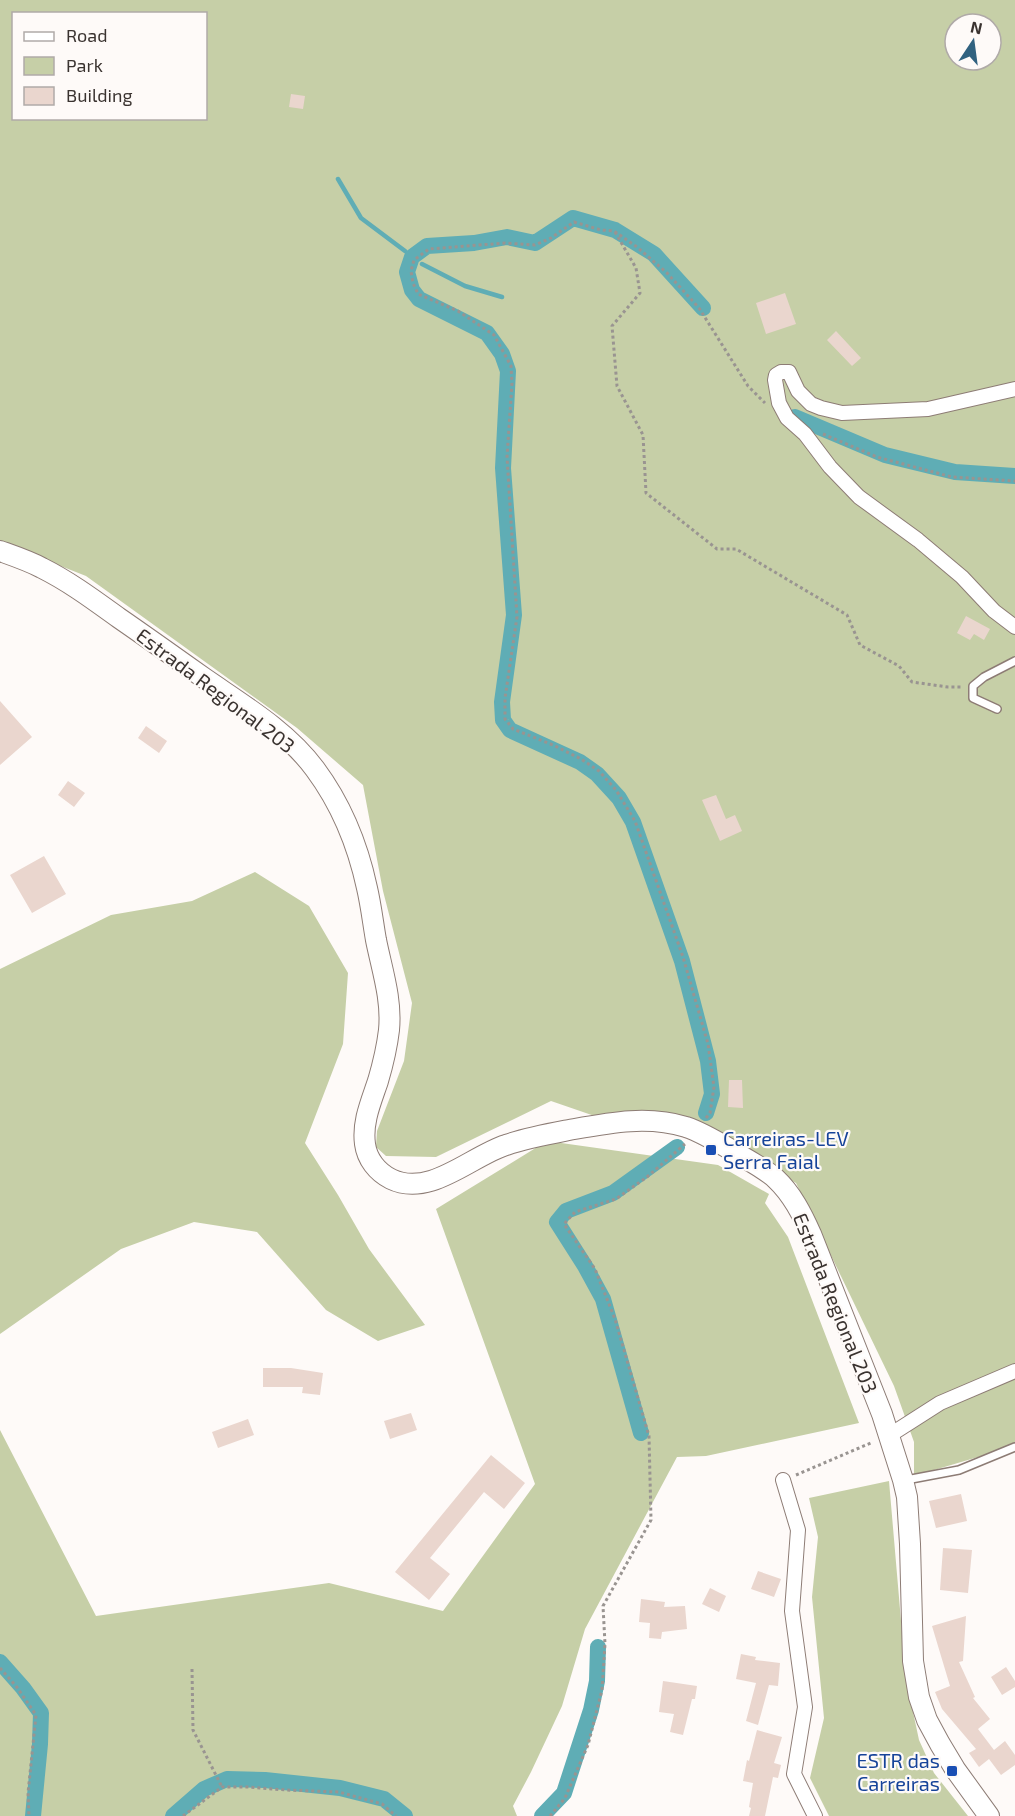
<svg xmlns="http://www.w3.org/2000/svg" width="1015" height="1816" viewBox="0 0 1015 1816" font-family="'Exo 2',sans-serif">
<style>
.green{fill:#c6cfa7;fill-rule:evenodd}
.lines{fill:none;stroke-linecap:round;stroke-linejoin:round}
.stream{stroke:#5fadb5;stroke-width:4.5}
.canal{stroke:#5fadb5;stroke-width:16}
.building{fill:#ead6ce}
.lane-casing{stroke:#8d7c75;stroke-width:10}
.street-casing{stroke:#8d7c75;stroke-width:16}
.secondary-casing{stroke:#8d7c75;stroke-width:22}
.path{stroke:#999491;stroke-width:3;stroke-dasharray:3 3;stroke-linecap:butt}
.lane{stroke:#fff;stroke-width:7}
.street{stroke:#fff;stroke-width:14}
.secondary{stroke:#fff;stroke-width:20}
.transit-dot{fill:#1a4fb4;stroke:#fefaf8;stroke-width:2}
.labels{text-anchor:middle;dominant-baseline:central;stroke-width:4.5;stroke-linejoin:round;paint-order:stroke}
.street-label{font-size:20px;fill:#3a3330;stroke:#fefaf8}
.transit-label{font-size:20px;fill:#164399;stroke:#fefaf8;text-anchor:start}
</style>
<rect width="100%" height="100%" fill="#fefaf8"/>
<path class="green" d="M 0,0 L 1015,0 L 1015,1446 L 914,1476 L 914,1442 L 894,1386 L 796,1183 L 695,1128 L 612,1122 L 551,1101 L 436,1157 L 386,1156 L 376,1147 L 377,1131 L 404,1061 L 412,1003 L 383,891 L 363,785 L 297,728 L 86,576 L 0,542 ZM 14,14 L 206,14 L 206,118 L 14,118 ZM 955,24 L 991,24 L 991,60 L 955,60 Z
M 255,872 L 309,906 L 348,973 L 343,1044 L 305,1143 L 338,1195 L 369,1249 L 425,1325 L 378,1341 L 326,1310 L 257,1232 L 194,1222 L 121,1249 L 0,1334 L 0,969 L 111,915 L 192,901 Z
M 547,1141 L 718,1165 L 769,1194 L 765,1203 L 788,1237 L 859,1423 L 706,1456 L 677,1457 L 585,1629 L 562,1706 L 531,1772 L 513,1806 L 517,1816 L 0,1816 L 0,1430 L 96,1616 L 329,1583 L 443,1611 L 535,1484 L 436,1209 Z
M 889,1481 L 906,1679 L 919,1740 L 934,1773 L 968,1816 L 829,1816 L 810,1778 L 824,1718 L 812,1597 L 818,1537 L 809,1498 Z"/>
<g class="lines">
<path class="stream" d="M 338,179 L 361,218 L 405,251
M 422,264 L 465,286 L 502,297"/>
<path class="canal" d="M 703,308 L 654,254 L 615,230 L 573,218 L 535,243 L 507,237 L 474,243 L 427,246 L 412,257 L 407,272 L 412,290 L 419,299 L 487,333 L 502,354 L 508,371 L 503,468 L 514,615 L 502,702 L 503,720 L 510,730 L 580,762 L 597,774 L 619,798 L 633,822 L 682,961 L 708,1061 L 712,1094 L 706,1113
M 795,417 L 885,455 L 955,472 L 1015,476
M 641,1433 L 603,1299 L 585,1266 L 557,1222 L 566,1211 L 613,1193 L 677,1147
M 0,1662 L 23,1688 L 41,1713 L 40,1744 L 33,1816
M 173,1816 L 204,1789 L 227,1779 L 265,1780 L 340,1788 L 384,1799 L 405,1816
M 542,1816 L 564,1793 L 591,1710 L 597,1681 L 598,1647"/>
</g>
<path class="building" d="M 291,94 L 305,96 L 303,109 L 289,107 Z
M 785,293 L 796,324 L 766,334 L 756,303 Z
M 836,331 L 861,358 L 852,366 L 827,340 Z
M 966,616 L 990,629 L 984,640 L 974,634 L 970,640 L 957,633 Z
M 0,701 L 32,737 L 0,765 Z
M 146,726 L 167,741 L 159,753 L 138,738 Z
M 68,781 L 85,793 L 74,807 L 58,795 Z
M 716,795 L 726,819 L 735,815 L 742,831 L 720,841 L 702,800 Z
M 44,856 L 66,894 L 32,913 L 10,875 Z
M 729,1080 L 742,1080 L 743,1108 L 728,1107 Z
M 263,1368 L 291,1368 L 323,1373 L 320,1395 L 302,1393 L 303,1387 L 263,1387 Z
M 411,1413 L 417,1430 L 390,1439 L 384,1421 Z
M 248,1419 L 254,1435 L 218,1448 L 212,1432 Z
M 491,1455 L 525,1483 L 504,1509 L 484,1492 L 430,1558 L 450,1574 L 429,1600 L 395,1572 Z
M 961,1494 L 967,1521 L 936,1528 L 929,1501 Z
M 943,1548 L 972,1550 L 968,1593 L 940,1590 Z
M 758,1571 L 781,1579 L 774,1597 L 751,1589 Z
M 710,1588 L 726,1596 L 719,1612 L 702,1604 Z
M 641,1599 L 665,1602 L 664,1607 L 685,1606 L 687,1629 L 662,1632 L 661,1639 L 649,1638 L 650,1623 L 639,1622 Z
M 966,1616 L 963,1661 L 959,1662 L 975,1697 L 973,1698 L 990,1719 L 978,1729 L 994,1750 L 1005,1741 L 1015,1755 L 1015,1765 L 1001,1775 L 989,1759 L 979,1767 L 969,1753 L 976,1749 L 942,1709 L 935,1692 L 950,1686 L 932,1626 Z
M 741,1654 L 756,1657 L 755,1660 L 780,1663 L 778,1686 L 769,1685 L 758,1725 L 746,1721 L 756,1683 L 736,1679 Z
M 1006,1667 L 1015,1681 L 1015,1687 L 1002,1695 L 991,1677 Z
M 663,1681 L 697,1686 L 695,1699 L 692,1699 L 683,1735 L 670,1732 L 674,1714 L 659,1712 Z
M 757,1730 L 782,1737 L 774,1763 L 781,1765 L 778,1778 L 773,1777 L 765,1816 L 749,1816 L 751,1808 L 749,1807 L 753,1783 L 743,1781 L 747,1760 L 749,1761 Z"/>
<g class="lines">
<g class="lane-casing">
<path id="lane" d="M 997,709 L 973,698 L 973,686 L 984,677 L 1015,661
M 906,1480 L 959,1470 L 1015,1447"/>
</g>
<g class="street-casing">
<path id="street" d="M 1015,389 L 928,409 L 842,413 L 821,408 L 811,404 L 798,391 L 789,372 L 781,372 L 776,375 L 775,380 L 779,403 L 787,418 L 805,434 L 830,467 L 859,497 L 918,540 L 962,577 L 994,611 L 1015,627
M 890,1435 L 940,1403 L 1015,1371
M 783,1480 L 798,1530 L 792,1611 L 805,1707 L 794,1774 L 815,1816"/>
</g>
<g class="secondary-casing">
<path id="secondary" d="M 0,551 C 14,556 29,561 42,568 C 70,582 94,600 119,618 C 148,638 176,658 204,678 C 243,705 287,731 315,769 C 341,804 358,846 367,888 C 371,905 373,923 376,940 C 382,970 392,999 389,1030 C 387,1047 383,1064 378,1081 C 371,1102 362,1122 365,1144 C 367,1159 377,1172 391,1179 C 430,1198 471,1156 506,1145 C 526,1138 548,1134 569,1130 C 608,1123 647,1115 686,1127 C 704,1133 721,1144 738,1154 C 750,1161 765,1169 776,1179 C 792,1194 802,1214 811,1234 L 882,1414 L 903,1480 L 907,1497 L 910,1544 L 913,1661 L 919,1697 L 927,1720 L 940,1744 L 955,1769 L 989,1816"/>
</g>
<path class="path" d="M 615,232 L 636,268 L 640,293 L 612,326 L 617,386 L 643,435 L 646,493 L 717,549 L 736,549 L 847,615 L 860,645 L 899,666 L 912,682 L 948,687 L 963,687
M 823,434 L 877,457 L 952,477 L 1015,481
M 706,1118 L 710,1113 L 714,1087 L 708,1044 L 683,957 L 635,821 L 616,790 L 599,771 L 581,759 L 553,745 L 513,729 L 505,719 L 505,698 L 517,617 L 507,457 L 512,383 L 511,366 L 494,335 L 458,311 L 418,294 L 413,283 L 411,271 L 414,260 L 429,249 L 505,243 L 535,245 L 551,238 L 574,222 L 601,230 L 614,231 L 637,247 L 667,273 L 699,308 L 748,386 L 765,403
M 796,1475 L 873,1442
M 0,1668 L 16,1686 L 36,1715 L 28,1793 L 29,1816
M 192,1669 L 193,1730 L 222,1787
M 183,1816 L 222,1787 L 248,1787 L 286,1790 L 339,1792 L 382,1804 L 396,1816
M 550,1816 L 565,1798 L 588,1745 L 602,1690 L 605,1644 L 603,1606 L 651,1520 L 649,1436 L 615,1319 L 595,1269 L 564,1224 L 575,1212 L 616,1199 L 647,1177 L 685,1144"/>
<use href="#lane" class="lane"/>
<use href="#street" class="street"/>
<use href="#secondary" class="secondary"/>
</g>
<g class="transit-dot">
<rect x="705" y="1144" width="12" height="12" rx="3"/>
<rect x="946" y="1765" width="12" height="12" rx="3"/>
</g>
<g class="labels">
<g class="street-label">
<text transform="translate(216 690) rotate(37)">Estrada Regional 203</text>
<text transform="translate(836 1303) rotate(68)">Estrada Regional 203</text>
</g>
<g class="transit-label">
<text x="723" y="1138">Carreiras-LEV<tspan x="723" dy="23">Serra Faial</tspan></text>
<text x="940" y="1760" text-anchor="end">ESTR das<tspan x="940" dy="23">Carreiras</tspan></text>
</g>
</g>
<rect x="12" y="12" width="195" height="108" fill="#fefaf8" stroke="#b0aaa8" stroke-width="1.5"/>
<rect x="24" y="32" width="30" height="9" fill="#ffffff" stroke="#b0aaa8" stroke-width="1.5"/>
<text x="66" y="42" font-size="18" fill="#3a3330">Road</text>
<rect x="24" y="57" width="30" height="18" fill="#c6cfa7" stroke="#b0aaa8" stroke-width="1.5"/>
<text x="66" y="72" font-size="18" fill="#3a3330">Park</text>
<rect x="24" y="87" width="30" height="18" fill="#ead6ce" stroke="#b0aaa8" stroke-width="1.5"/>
<text x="66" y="102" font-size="18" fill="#3a3330">Building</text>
<g transform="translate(973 42) rotate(13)"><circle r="28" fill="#fefaf8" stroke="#b0aaa8" stroke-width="1.5"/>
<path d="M0-4.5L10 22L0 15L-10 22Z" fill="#316280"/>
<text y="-9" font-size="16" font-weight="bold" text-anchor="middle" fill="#3a3330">N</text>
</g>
</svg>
